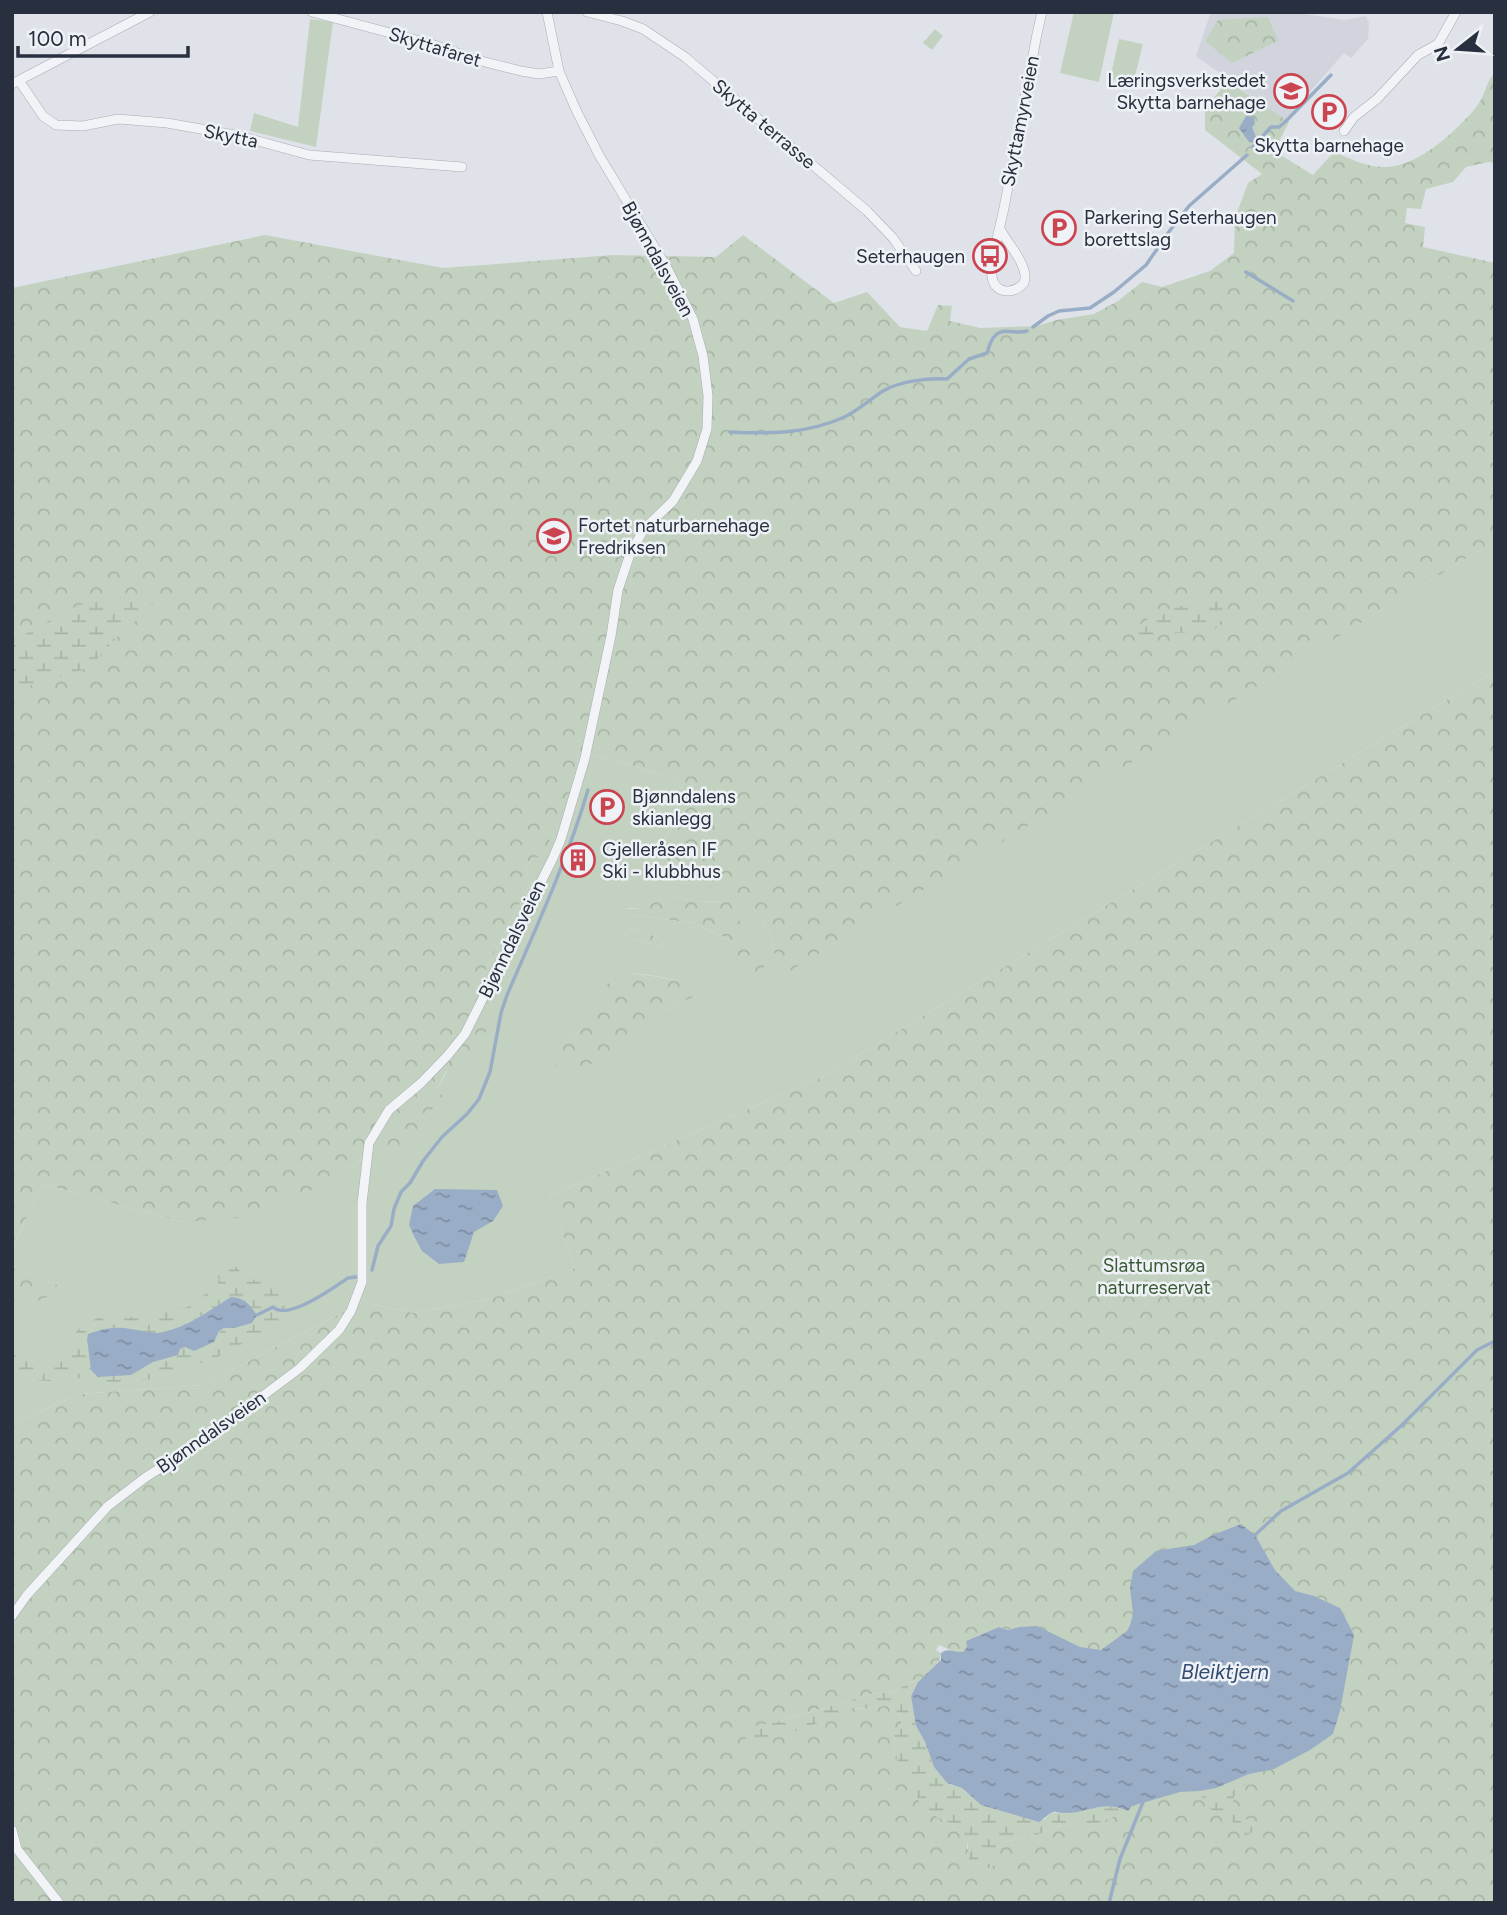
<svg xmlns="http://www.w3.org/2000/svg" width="1507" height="1915" viewBox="0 0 1507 1915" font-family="Figtree,sans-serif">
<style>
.built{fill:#d1d4dd}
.grass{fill:#c3d2c0;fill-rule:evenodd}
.forest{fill:url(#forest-crowns);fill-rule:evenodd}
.wetland{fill:url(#wetland-marsh);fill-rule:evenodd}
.water{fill:url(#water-ripples)}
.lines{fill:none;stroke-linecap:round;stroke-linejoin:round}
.stream{stroke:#9aadc7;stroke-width:3.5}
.street-casing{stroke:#a8acb5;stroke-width:10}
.street{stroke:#f1f3f6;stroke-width:9}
.labels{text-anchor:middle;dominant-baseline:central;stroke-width:5;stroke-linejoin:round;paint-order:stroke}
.street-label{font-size:19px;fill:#282f3e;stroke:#eef1f5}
.poi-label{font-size:19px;fill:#282f3e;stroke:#eef1f5;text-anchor:start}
.park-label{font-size:19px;fill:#3a5a35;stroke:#eef1f5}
.water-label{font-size:21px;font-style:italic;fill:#334b72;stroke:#eef1f5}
</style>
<defs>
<pattern id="forest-crowns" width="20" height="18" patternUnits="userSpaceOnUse" patternTransform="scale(1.75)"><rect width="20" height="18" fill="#c3d2c0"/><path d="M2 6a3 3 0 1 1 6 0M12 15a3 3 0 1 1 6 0" fill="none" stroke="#a8b5a6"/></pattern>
<pattern id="wetland-marsh" width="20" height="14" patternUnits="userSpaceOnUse" patternTransform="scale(1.75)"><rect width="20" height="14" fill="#c3d2c0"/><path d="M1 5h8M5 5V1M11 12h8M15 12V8" fill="none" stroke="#a8b5a6"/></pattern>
<pattern id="water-ripples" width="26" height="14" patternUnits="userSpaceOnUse" patternTransform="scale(1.75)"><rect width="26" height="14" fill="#9aadc7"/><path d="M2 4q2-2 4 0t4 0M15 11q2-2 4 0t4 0" fill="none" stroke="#7e8da3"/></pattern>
</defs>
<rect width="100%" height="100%" fill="#dfe2e8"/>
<path class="built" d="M 1211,12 L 1291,12 L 1345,20 L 1366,16 L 1369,23 L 1368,39 L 1351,58 L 1344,53 L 1285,120 L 1196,56 Z"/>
<path class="grass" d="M 1074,12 L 1114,12 L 1099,82 L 1060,73 Z
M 310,19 L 333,22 L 316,147 L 250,131 L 254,113 L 298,127 Z
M 1119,39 L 1143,44 L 1133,84 L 1110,79 Z
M 1495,541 L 1495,671 L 822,1077 L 549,1196 L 575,1268 L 489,1299 L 413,1313 L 363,1302 L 203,1385 L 79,1394 L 12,1424 L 12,1312 L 65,1289 L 12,1265 L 12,1249 L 43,1184 L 182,1222 L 353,1167 L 443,1096 L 437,1089 L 447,1071 L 451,1075 L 477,1041 L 483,1043 L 486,997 L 476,988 L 531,882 L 525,870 L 569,797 L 581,751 L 678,779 L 682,785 L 673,827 L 660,846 L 644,875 L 647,882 L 685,883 L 729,889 L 759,914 L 769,933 L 775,956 L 790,970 ZM 670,895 L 693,901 L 729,902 L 739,948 L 728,939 L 693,923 L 627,914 L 628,908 L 641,908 ZM 631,929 L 658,937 L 665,943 L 662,946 L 631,939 L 625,933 ZM 629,973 C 655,976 681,977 702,994 L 679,1003 L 658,1016 L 630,1047 L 559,1049 L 581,1029 Z"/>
<path class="forest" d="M 1268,17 L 1278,41 L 1232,63 L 1205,41 L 1218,20 Z
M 935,29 L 943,36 L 932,50 L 923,43 Z
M 1495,72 L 1495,163 L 1488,162 L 1466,167 L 1453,182 L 1426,189 L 1421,209 L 1407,208 L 1405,223 L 1425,227 L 1423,247 L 1495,263 L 1495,541 L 790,971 L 775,956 L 769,933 L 759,914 L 729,890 L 685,883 L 647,883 L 644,875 L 660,846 L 673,827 L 682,786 L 678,779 L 581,751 L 569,797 L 543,856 L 532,858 L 525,870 L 531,882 L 476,988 L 486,997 L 492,1007 L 483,1043 L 477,1042 L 451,1075 L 446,1071 L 437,1089 L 443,1096 L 396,1156 L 373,1150 L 353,1167 L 306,1193 L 239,1218 L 182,1222 L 43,1184 L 12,1249 L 12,288 L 265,235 L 443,268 L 613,255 L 716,257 L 743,235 L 834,303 L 867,292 L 900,327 L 927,331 L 938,305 L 952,306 L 950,321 L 980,328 L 1037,326 L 1056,320 L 1094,314 L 1118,301 L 1142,282 L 1162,287 L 1210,271 L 1234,253 L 1235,218 L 1248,183 L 1262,174 L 1205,130 L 1205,108 L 1228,81 L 1289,122 L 1274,151 L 1313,175 L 1334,152 C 1351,159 1366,167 1385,167 C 1417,168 1459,129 1477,106 C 1485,96 1486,82 1495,72 Z
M 1495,671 L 1495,1903 L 12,1903 L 12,1424 L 79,1394 L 203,1385 L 363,1302 L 413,1313 L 489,1299 L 575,1268 L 549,1196 L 822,1077 ZM 999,1627 L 1008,1630 L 1019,1627 L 1046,1630 L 1103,1821 L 1062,1825 L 1037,1835 L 1003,1842 L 995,1850 L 967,1849 L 967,1841 L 951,1824 L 923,1809 L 895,1750 L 894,1732 L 902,1723 L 899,1713 L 886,1705 L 873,1709 L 851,1708 L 750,1727 L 777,1722 L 871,1694 L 895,1691 L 911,1681 L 918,1682 C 927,1673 941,1666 941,1653 L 936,1650 L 939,1645 L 955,1652 L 963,1652 L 967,1647 L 966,1641 Z
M 670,895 L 693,901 L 729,902 C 737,915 746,930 746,946 L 759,948 L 768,955 L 759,982 L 732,977 L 734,953 L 729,944 L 733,944 L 728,939 L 693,923 L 627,914 L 623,909 L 641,908 Z
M 631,929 L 658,937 L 665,943 L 662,946 L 631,939 L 625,933 Z
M 629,973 C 655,976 680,979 703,990 L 702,994 L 679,1003 L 658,1016 L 630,1047 L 566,1075 L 556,1069 L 559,1049 L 581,1029 L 597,999 L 609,982 Z
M 12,1265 L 66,1289 L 12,1312 Z"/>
<path class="wetland" d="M 136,594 L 159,609 L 128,625 L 89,668 L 12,691 L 12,644 L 31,630 L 77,606 Z
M 1209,597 L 1222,601 L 1223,617 L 1215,630 L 1134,637 L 1132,630 L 1155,614 Z
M 233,1264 C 238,1268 241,1273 245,1276 C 250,1280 256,1279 261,1282 C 269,1286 274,1291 282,1294 C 286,1306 287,1315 278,1325 L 206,1363 L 191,1363 L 153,1379 L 130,1382 L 94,1383 L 78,1378 L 48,1381 L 25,1379 L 12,1376 L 12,1356 L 27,1352 C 36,1363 53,1365 64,1353 C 73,1343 71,1332 86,1324 C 92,1320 104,1315 111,1315 C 118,1315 125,1318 132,1317 C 140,1316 145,1312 152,1310 C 163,1307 174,1310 184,1308 C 200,1304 205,1291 218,1283 L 219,1278 L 216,1274 L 216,1270 ZM 231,1297 L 234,1328 C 215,1327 222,1335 211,1343 C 207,1346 200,1348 194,1351 L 185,1347 L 180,1349 L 178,1355 L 153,1362 L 131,1375 L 91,1369 L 90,1359 L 129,1328 C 140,1331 151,1335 162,1332 C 187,1328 210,1310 231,1297 Z
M 911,1681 L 918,1682 L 911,1696 L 916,1726 L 925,1742 L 934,1767 L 947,1783 L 962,1788 L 981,1805 L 1044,1820 C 1046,1818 1049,1814 1052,1813 C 1057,1811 1063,1814 1068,1813 C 1090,1809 1108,1802 1128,1811 L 1098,1823 L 1062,1825 L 1037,1835 L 1003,1842 L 995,1850 L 996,1865 L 984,1870 L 970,1865 L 967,1841 L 951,1824 L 923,1809 L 914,1791 L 900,1771 L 895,1750 L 894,1731 L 902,1722 L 899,1713 L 886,1705 L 873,1709 L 851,1708 L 841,1715 L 752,1746 L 745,1740 L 750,1727 L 777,1722 L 871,1694 L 895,1691 Z
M 1249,1774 L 1246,1784 L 1234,1796 L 1232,1806 L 1239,1817 L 1244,1820 C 1250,1818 1253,1818 1257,1823 L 1257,1829 L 1245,1837 L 1236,1827 L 1226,1811 L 1218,1812 L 1207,1808 L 1200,1791 L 1216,1788 Z"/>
<path class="water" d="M 1246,116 L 1254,117 L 1255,124 L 1252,127 L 1256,137 L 1253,143 L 1249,142 L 1239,128 Z
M 435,1189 L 497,1190 L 503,1206 L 493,1221 L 474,1232 L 464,1262 L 439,1264 L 422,1251 L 414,1236 L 409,1225 L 413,1206 Z
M 231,1297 C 245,1298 249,1304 257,1315 L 252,1323 L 234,1328 L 224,1328 L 219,1331 L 214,1342 L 194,1351 L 185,1347 L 180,1349 L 178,1355 L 153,1362 L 131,1375 L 98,1377 L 91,1370 L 87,1339 L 88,1334 C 102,1329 115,1326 131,1329 C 141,1330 152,1335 163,1332 C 188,1327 210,1310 231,1297 Z
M 1241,1524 L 1255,1535 L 1275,1570 L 1295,1591 L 1314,1596 L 1340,1608 L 1354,1635 L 1340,1711 L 1333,1734 L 1310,1750 L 1274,1769 L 1249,1774 L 1216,1788 L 1200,1791 L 1180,1792 L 1132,1806 L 1128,1811 C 1101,1799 1089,1814 1063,1813 C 1059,1813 1057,1811 1053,1812 C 1048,1814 1044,1819 1039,1822 L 981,1805 L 962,1788 L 947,1783 L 934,1767 L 925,1742 L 916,1726 L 911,1696 L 918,1682 L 941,1660 L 941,1653 C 949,1647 954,1653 963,1652 L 967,1647 L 966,1641 L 999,1627 L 1008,1630 L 1019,1627 L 1037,1626 L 1080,1647 L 1101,1650 L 1127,1631 L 1130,1625 L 1133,1614 L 1130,1588 L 1133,1571 L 1156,1551 L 1194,1545 L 1213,1535 Z"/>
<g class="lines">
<path class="stream" d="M 1253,147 L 1271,127 L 1279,127 L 1285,122 L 1331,75
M 1246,272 L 1293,301
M 1033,327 L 1048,316 L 1059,311 L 1090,308 L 1114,292 L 1146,265 L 1171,229 L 1189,206 L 1247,155
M 730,432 C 768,434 806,434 842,418 C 858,411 869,400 883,391 C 900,381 928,378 947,379 L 969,359 L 987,353 C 989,348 990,341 994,337 C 1003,326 1016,335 1027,331
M 372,1270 L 378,1246 L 391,1226 L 394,1209 L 401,1192 L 410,1183 L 423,1161 L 442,1137 L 467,1114 L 479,1099 L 490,1072 L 501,1013 L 507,995 C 536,928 567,861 588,790
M 257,1315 L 273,1307 C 288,1321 333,1288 348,1278 L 356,1277
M 1255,1535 L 1281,1511 L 1348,1473 L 1402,1425 L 1477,1350 L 1495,1341
M 1109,1903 L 1120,1859 L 1143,1802"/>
<g class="street-casing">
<path id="street" d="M 312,12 L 431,44 L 477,60 L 521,71 L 539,74 L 559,71
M 587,12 L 622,21 L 643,29 L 685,57 L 867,211 L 893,238 L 916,271
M 20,82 L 43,116 L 56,125 L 83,126 L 118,119 L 167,123 L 240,136 L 309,155 L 462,167
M 12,84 L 150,12
M 1344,131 L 1354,117 L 1377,99 L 1418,55 L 1438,44 L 1456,12
M 1000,229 C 1008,244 1030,267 1024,283 C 1014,294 995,295 992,277 C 990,264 1001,223 1004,208 C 1015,150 1026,92 1037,34 L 1042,12
M 12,1616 L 27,1595 L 108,1506 L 146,1477 L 200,1443 L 300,1368 L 339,1330 L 351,1311 L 362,1282 L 362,1203 L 369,1143 L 389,1110 L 421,1083 L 448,1055 L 465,1034 L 553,858 L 561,839 L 585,758 L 611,636 L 618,590 L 630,554 L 644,529 L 673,501 L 697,461 L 707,429 L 708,396 L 703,356 L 693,319 L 667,268 L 599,155 L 577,112 L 559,71 L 547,12
M 12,1830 L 17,1849 L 59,1903"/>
</g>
<use href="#street" class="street"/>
</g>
<defs>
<g id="school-ring" transform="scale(1.75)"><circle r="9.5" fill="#eef1f5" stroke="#cb4550" stroke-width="1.5"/><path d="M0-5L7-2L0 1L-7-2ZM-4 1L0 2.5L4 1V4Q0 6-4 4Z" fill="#cb4550"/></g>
<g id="parking-ring" transform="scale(1.75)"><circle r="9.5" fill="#eef1f5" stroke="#cb4550" stroke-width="1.5"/><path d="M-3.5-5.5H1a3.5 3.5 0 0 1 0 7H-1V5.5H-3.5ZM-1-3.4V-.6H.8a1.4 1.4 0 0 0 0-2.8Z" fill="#cb4550"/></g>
<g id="bus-ring" transform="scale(1.75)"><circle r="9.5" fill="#eef1f5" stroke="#cb4550" stroke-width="1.5"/><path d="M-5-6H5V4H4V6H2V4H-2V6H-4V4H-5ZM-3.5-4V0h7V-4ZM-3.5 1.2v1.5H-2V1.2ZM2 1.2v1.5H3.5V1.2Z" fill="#cb4550"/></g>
<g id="building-ring" transform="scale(1.75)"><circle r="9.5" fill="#eef1f5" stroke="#cb4550" stroke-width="1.5"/><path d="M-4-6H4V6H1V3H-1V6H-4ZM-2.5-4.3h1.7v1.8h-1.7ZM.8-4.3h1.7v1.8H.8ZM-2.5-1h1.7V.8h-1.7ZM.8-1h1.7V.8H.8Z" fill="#cb4550"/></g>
</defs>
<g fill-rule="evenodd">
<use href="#school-ring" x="1291" y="91"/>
<use href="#parking-ring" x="1329" y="112"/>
<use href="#parking-ring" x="1059" y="228"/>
<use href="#bus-ring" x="990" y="256"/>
<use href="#school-ring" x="554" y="536"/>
<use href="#parking-ring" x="607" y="807"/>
<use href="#building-ring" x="578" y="860"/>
</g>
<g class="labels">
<g class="street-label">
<text transform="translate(435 47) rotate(17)">Skyttafaret</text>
<text transform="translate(1020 121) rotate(-79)">Skyttamyrveien</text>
<text transform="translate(764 124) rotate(40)">Skytta terrasse</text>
<text transform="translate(231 136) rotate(12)">Skytta</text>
<text transform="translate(658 259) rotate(61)">Bjønndalsveien</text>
<text transform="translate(512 939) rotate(-64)">Bjønndalsveien</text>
<text transform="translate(211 1432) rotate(-35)">Bjønndalsveien</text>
</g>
<g class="poi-label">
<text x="1266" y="80" text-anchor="end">Læringsverkstedet<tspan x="1266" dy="22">Skytta barnehage</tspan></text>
<text x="1329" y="145" text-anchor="middle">Skytta barnehage</text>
<text x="1084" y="217">Parkering Seterhaugen<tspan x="1084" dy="22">borettslag</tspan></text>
<text x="965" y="256" text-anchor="end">Seterhaugen</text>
<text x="578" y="525">Fortet naturbarnehage<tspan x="578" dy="22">Fredriksen</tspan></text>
<text x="632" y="796">Bjønndalens<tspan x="632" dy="22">skianlegg</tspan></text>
<text x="602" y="849">Gjelleråsen IF<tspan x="602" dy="22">Ski - klubbhus</tspan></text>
</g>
<g class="park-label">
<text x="1154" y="1265">Slattumsrøa<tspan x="1154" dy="22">naturreservat</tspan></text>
</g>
<g class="water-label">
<text x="1225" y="1671">Bleiktjern</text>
</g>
</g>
<rect width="1507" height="1915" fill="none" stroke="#282f3e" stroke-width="28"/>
<g transform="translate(1458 49) rotate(253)" stroke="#eef1f5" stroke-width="5" paint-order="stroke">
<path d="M0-5L12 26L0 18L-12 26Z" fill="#282f3e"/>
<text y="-10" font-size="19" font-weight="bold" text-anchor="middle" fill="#282f3e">N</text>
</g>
<path d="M18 46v10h170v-10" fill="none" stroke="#282f3e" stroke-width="3.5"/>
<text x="28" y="46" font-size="21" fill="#282f3e" stroke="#eef1f5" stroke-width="5" paint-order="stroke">100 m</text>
</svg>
